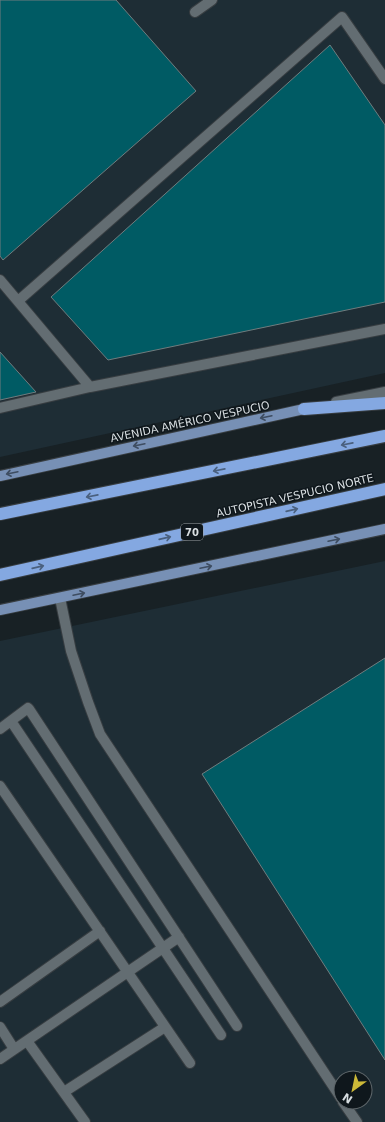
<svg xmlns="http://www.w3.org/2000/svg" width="385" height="1122" viewBox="0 0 385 1122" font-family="'DejaVu Sans',sans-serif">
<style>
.built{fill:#1e2d35;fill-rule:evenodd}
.building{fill:#005b64;stroke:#707c7e}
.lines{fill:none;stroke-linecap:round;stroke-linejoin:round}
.minor-casing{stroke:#373d41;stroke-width:12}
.major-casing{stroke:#373d41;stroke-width:12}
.highway-casing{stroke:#373d41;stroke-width:14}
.minor{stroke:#636d72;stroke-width:10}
.major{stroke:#7790b5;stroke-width:10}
.highway{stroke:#84a8e1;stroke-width:12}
.oneway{stroke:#3e4d61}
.oneway2{stroke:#4a607e}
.labels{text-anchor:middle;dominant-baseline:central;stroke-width:3;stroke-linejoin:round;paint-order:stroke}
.shield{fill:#0f171c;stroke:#9ca2a6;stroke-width:1}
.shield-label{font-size:10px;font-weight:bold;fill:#d8dee1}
.street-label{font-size:11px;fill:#d8dee1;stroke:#0f171c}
</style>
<rect width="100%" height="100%" fill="#182125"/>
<path class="built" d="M 0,0 L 385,0 L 385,373 L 0,457 Z
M 385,561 L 385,1122 L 0,1122 L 0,641 ZM 341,1078 L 365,1078 L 365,1102 L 341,1102 Z"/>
<path class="building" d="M 0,0 L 116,0 L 196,91 L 3,260 L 0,256 Z
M 330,45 L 385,125 L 385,302 L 108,360 L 51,297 Z
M 0,352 L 36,392 L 0,400 Z
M 385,658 L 385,1060 L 202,774 Z"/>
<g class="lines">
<g class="minor-casing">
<path id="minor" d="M 195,12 L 212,0
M 0,280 L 90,387
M 18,301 L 342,17 L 385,79
M 336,402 L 385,392
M 0,408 L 90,387 L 385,329
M 60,598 L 71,651 L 88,702 L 100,734 L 341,1098
M 11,721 L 221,1035
M 0,729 L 28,708 L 29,709 L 237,1026
M 0,786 L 190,1063
M 0,1002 L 100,931
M 0,1027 L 14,1049
M 27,1041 L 85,1122
M 0,1059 L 179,937
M 64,1092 L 165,1027
M 343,1102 L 357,1122"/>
</g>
<g class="major-casing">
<path id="major" d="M 0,476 L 304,409
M 0,610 L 385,529"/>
</g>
<g class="highway-casing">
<path id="highway" d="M 304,409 L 385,403
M 0,514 L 385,436
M 0,575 L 385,489"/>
</g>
<use href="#minor" class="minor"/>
<use href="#major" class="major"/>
<use href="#highway" class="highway"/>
</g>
<defs><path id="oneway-shaft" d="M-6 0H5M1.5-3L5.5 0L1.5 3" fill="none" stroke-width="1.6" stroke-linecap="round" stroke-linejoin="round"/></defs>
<g class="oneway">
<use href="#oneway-shaft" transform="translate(266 417) rotate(168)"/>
<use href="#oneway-shaft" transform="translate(139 445) rotate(168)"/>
<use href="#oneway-shaft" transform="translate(12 473) rotate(168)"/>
<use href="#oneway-shaft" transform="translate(334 540) rotate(-12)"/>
<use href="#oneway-shaft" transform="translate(206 567) rotate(-12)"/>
<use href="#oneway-shaft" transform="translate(79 594) rotate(-12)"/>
</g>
<g class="oneway2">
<use href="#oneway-shaft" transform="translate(347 444) rotate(169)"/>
<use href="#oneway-shaft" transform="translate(219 470) rotate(169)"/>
<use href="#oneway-shaft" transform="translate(92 496) rotate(169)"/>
<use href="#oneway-shaft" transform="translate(292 510) rotate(-13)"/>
<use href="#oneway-shaft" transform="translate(165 538) rotate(-13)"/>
<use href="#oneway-shaft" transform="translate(38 567) rotate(-13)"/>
</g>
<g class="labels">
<rect class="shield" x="181" y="524" width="22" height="16" rx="3"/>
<g class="shield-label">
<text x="192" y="532">70</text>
</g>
<g class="street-label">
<text transform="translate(190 422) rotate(-12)">AVENIDA AMÉRICO VESPUCIO</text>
<text transform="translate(295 496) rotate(-13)">AUTOPISTA VESPUCIO NORTE</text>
</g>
</g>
<g transform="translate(353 1090) rotate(213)"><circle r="19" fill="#0f171c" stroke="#5f676b"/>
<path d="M0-3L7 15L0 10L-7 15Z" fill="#cdb938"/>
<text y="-6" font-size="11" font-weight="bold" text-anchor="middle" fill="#d8dee1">N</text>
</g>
</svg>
